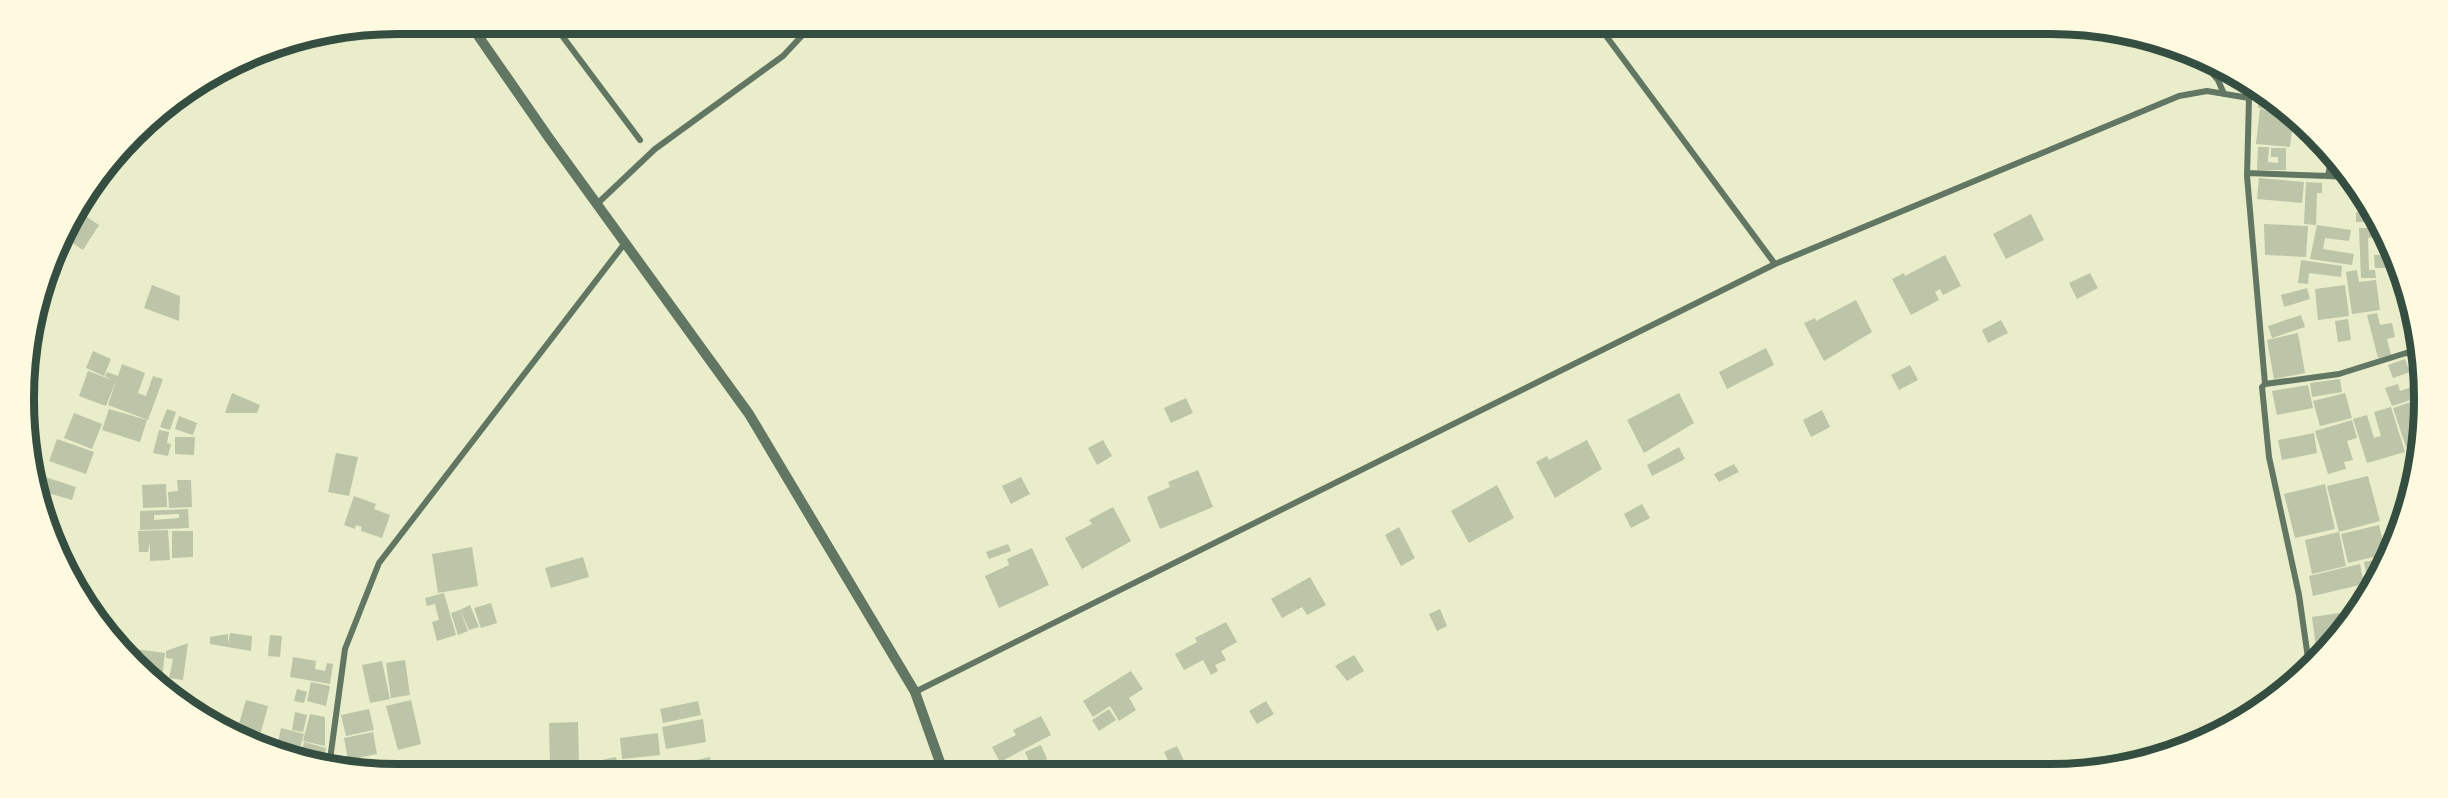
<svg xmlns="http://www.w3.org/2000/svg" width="2448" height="798" viewBox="0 0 2448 798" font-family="'Playfair Display',serif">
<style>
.building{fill:#bcc5a7;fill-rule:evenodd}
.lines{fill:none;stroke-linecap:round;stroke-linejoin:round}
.minor{stroke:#617663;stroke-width:6}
.tertiary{stroke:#617663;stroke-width:10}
.rim{fill:none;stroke:#344e41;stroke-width:8}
</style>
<rect width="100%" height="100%" fill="#e9edc9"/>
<path class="building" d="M 2259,97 L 2269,99 L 2281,111 L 2258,108 Z
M 2260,109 L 2283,112 L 2293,122 L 2290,147 L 2256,144 Z
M 2258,147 L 2269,147 L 2268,162 L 2278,163 L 2278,157 L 2271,157 L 2271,148 L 2286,148 L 2286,170 L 2257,170 Z
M 2259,178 L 2304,182 L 2302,203 L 2257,199 Z
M 2306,182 L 2322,183 L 2322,193 L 2317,193 L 2316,225 L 2304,224 Z
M 79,212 L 99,225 L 83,250 L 62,236 Z
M 2356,212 L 2370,212 L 2374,222 L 2356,222 Z
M 2031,214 L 2044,240 L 2006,259 L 1993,234 Z
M 2264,224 L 2308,226 L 2306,257 L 2265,255 Z
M 2317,225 L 2351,230 L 2349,241 L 2325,238 L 2323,249 L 2354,254 L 2352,265 L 2310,259 Z
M 2359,228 L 2376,228 L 2380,237 L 2368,238 L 2369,270 L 2375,270 L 2376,278 L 2361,278 Z
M 2385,248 L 2393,268 L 2375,268 L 2374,255 L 2385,255 Z
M 1945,255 L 1961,286 L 1943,295 L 1940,289 L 1935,292 L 1939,300 L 1911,315 L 1892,279 L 1904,273 L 1905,276 Z
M 2301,260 L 2342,266 L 2341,277 L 2309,273 L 2308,284 L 2298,283 Z
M 2357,270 L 2359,282 L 2376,280 L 2380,310 L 2352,314 L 2346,272 Z
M 2090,273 L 2098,288 L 2077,299 L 2069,283 Z
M 152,285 L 180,296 L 179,321 L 144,308 Z
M 2345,285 L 2349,316 L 2318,320 L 2315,289 Z
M 2307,288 L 2310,299 L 2284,307 L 2281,295 Z
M 1856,300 L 1872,332 L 1824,361 L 1804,323 L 1815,318 L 1816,321 Z
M 2377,313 L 2380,325 L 2392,323 L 2395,337 L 2387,339 L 2391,355 L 2378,358 L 2367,315 Z
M 2301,315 L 2305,327 L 2272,338 L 2268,326 Z
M 2348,319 L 2351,340 L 2338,342 L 2335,321 Z
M 2001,320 L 2008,333 L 1988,343 L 1982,330 Z
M 2298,333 L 2305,373 L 2274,379 L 2267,340 Z
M 1766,348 L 1774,365 L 1727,389 L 1719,372 Z
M 93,351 L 111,359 L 104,376 L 86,368 Z
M 2405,359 L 2410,372 L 2393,378 L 2388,365 Z
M 122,364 L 145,373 L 138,393 L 146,396 L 153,376 L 163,379 L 148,420 L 108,405 L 117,378 L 106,406 L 79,396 L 88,371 L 110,379 L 105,376 L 107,372 L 118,376 Z
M 1910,365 L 1918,380 L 1899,390 L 1891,375 Z
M 2340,379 L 2342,392 L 2312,397 L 2310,383 Z
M 2398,384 L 2400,391 L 2417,385 L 2417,398 L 2392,406 L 2385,388 Z
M 2308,385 L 2313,408 L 2277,415 L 2272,391 Z
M 232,393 L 260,405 L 257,413 L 225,413 Z
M 1679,393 L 1694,423 L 1644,453 L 1627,420 Z
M 2345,393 L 2352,418 L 2320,426 L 2313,401 Z
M 1186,398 L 1193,413 L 1171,423 L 1164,408 Z
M 2417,400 L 2417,443 L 2406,447 L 2393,408 Z
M 2391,407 L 2405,452 L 2367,463 L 2353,419 L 2367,415 L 2374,438 L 2381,436 L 2374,412 Z
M 109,409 L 147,420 L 140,442 L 102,430 Z
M 167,409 L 176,412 L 170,430 L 160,427 Z
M 1822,410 L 1830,427 L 1811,437 L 1803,420 Z
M 74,413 L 102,424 L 92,449 L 64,438 Z
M 179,416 L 197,423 L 193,435 L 175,429 Z
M 2352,420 L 2357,438 L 2347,441 L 2353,460 L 2344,462 L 2346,469 L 2328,474 L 2315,431 Z
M 159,430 L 169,432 L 167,443 L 171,444 L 168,456 L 153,453 Z
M 2314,433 L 2317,453 L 2282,460 L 2278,440 Z
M 175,437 L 195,437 L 194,455 L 175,454 Z
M 57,439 L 94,452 L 86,474 L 49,461 Z
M 1103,440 L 1112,456 L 1097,465 L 1088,448 Z
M 1587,440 L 1602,469 L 1555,498 L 1536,462 L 1547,456 L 1549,460 Z
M 1679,447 L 1685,459 L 1652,476 L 1647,465 Z
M 336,453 L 358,457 L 349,496 L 328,492 Z
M 1734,464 L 1739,472 L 1719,482 L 1714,474 Z
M 1198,470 L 1213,507 L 1160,529 L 1147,497 L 1170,487 L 1168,482 Z
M 42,476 L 76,487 L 72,500 L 38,490 Z
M 2368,476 L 2380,521 L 2339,532 L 2327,486 Z
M 1021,477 L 1030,494 L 1011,504 L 1002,486 Z
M 177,480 L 191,480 L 192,507 L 169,508 L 168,492 L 178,491 Z
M 166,484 L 167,507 L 143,508 L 142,485 Z
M 2325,484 L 2335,529 L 2295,538 L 2284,494 Z
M 1497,485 L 1514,518 L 1469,543 L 1451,511 Z
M 354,496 L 376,504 L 374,509 L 390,515 L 382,538 L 361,531 L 362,527 L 356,525 L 355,529 L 344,525 Z
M 1642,504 L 1650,518 L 1631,528 L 1624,514 Z
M 1113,507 L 1131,541 L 1082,569 L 1065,538 L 1092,524 L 1089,520 Z
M 188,509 L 189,528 L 140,530 L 140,511 ZM 179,514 L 179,518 L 154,520 L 154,515 Z
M 2379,525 L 2386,554 L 2348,563 L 2341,534 Z
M 1399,527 L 1415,558 L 1401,566 L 1385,535 Z
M 168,530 L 170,560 L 150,561 L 150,542 L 148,552 L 139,552 L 138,531 Z
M 172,531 L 193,531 L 193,557 L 172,558 Z
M 2339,532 L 2346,566 L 2312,574 L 2305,540 Z
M 1008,544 L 1011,551 L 989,559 L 986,552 Z
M 472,547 L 478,586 L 438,593 L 432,554 Z
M 1032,548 L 1049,585 L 999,608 L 985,576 L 1009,565 L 1007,559 Z
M 583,557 L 589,577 L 551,588 L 545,568 Z
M 2385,558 L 2375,584 L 2369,586 L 2364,562 Z
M 2360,564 L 2364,584 L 2313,596 L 2309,576 Z
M 1310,577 L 1326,605 L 1307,615 L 1302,607 L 1282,618 L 1271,599 Z
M 444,593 L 456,635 L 437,641 L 432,622 L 439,620 L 435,604 L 427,606 L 425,598 Z
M 491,603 L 497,623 L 481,628 L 474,608 Z
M 470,605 L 479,627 L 469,630 L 460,610 Z
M 1440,609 L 1447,626 L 1437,631 L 1429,614 Z
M 460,610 L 468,631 L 458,635 L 451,613 Z
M 2354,611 L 2317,655 L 2312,617 Z
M 1226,622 L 1237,642 L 1221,651 L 1226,660 L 1215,665 L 1218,671 L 1211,675 L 1203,660 L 1184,670 L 1175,654 L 1197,642 L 1195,638 Z
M 230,633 L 252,636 L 251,651 L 210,644 L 210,637 L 228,634 L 228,644 Z
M 270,635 L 282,636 L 280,657 L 268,656 Z
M 188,643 L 183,680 L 169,678 L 173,659 L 166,658 L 166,651 Z
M 128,648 L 165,653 L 162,678 L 158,678 L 143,663 L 144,660 L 139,659 Z
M 1354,655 L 1364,671 L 1347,681 L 1335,666 Z
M 293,657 L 316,661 L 315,669 L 325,671 L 327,663 L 333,664 L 330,684 L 290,677 Z
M 405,660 L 410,695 L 391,698 L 386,663 Z
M 382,661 L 390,699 L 370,703 L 362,665 Z
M 1131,671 L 1143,689 L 1129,698 L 1136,710 L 1119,721 L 1110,706 L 1093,717 L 1083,701 Z
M 311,682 L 330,686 L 326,706 L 307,701 Z
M 297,689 L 307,692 L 304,703 L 294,701 Z
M 246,700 L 268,706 L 259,739 L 234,729 L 236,723 L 239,724 Z
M 411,700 L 421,744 L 398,750 L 386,706 Z
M 698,701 L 701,715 L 663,723 L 660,709 Z
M 1266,701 L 1274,714 L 1257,724 L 1249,711 Z
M 369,709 L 374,730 L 346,736 L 341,715 Z
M 1109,709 L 1116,720 L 1099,731 L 1092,720 Z
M 295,712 L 307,715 L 303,732 L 292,730 Z
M 310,714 L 325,717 L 325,746 L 303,741 Z
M 1041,716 L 1051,735 L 1000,762 L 992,747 L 1016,735 L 1013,730 Z
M 703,719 L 706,742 L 666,749 L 662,727 Z
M 578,722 L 579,764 L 550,765 L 549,723 Z
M 281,728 L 304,734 L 298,755 L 277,747 Z
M 373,732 L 377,754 L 348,760 L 344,738 Z
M 658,733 L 660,755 L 622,759 L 620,738 Z
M 304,742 L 326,748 L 323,762 L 301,756 Z
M 1041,745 L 1047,759 L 1031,766 L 1025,752 Z
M 1177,746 L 1185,763 L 1172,769 L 1164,752 Z
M 616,757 L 618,767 L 593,767 L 592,762 Z
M 710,757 L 712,768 L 689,768 L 688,762 Z"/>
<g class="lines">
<path class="minor" d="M 554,25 L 640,140
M 1601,29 L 1775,264
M 2207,67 L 2218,80 L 2224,94
M 2253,85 L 2249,98 L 2247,176 L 2265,384 L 2262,387 L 2269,457 L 2299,595 L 2309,665
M 2247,173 L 2328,176 L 2331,160
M 2328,176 L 2347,177
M 597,204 L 655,149 L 783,56 L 811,26
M 2265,384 L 2339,374 L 2406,353 L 2417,355
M 915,692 L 1775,264 L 2179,96 L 2207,91 L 2249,98
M 329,767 L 345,649 L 379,563 L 625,243"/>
<path class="tertiary" d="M 470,24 L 549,138 L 749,414 L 915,692 L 942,768"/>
</g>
<path d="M0 0H2448V798H0ZM398 34H2050A364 364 0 0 1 2414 398V400A364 364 0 0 1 2050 764H398A364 364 0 0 1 34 400V398A364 364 0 0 1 398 34Z" fill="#fefae0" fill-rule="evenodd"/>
<path class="rim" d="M398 34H2050A364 364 0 0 1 2414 398V400A364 364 0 0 1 2050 764H398A364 364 0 0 1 34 400V398A364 364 0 0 1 398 34Z"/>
</svg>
